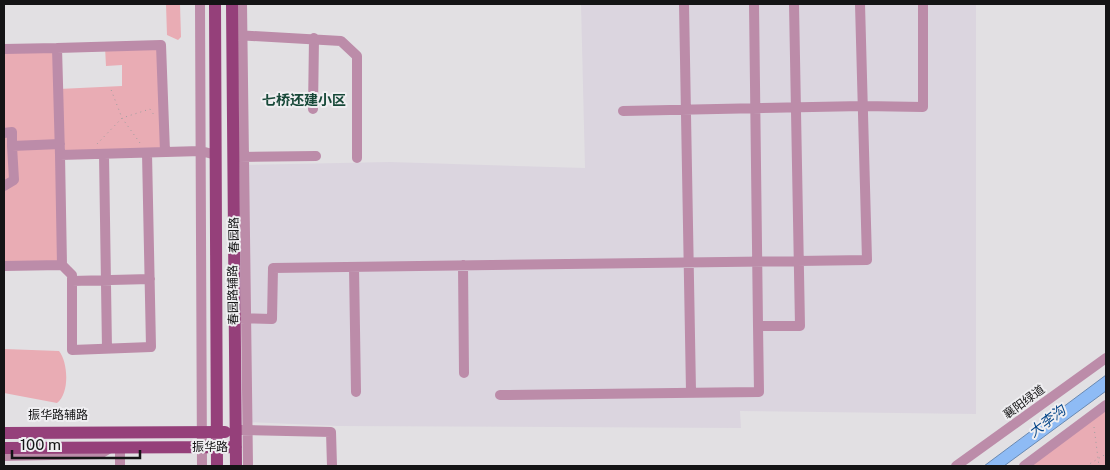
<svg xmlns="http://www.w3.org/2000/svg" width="1110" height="470" viewBox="0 0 1110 470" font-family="'Public Sans','Noto Sans SC',sans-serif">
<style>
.built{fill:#dbd5df}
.green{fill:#e9acb4}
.water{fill:#8ebbf5;stroke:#6989b2}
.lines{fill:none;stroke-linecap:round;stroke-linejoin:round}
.path{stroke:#9f9ea0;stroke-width:1;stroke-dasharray:1 4;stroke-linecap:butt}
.minor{stroke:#bc8ca9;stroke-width:10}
.major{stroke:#95407a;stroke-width:12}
.labels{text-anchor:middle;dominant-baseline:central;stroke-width:4;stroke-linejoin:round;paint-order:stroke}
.street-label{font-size:12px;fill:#141415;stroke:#efeef1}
.neighbourhood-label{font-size:14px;font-weight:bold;fill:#174838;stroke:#efeef1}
.water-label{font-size:14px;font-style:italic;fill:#054689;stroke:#efeef1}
</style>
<rect width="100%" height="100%" fill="#e2e0e3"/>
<path class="built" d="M 581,4 L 976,4 L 976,414 L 740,411 L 741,428 L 338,426 L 247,422 L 244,165 L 389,162 L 585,168 Z"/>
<path class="green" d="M 166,4 L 180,4 L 181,37 L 178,40 L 167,35 Z
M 161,45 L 165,152 L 60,155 L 63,267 L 4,267 L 4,49 L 57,48 L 59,89 L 122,86 L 122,65 L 106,66 L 105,47 Z
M 4,349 L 59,351 C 68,362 70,393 57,403 L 4,393 Z
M 1106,401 L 1106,466 L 1022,466 Z"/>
<path class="water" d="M 1106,375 L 1106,391 L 1004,466 L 984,466 Z"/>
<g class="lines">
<path class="path" d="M 140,143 L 122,118 L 150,109 L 154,115
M 97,144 L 122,118 L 110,87
M 1094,427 L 1099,466
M 1086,466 L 1106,454"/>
<path class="minor" d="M 200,4 L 202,466
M 242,4 L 248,466
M 684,4 L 691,391
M 754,4 L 758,326
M 236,35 L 341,41 L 357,56 L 357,158
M 57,48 L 161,45 L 165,152
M 4,49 L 57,48 L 60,155
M 313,109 L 314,38
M 623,111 L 863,106 L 923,107 L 923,4
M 4,133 L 12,132 L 12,146
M 104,154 L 107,349
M 239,157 L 316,156
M 4,186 L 14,180 L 12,146 L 60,144
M 62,265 L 72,275 L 72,350 L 151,347 L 147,153
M 463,265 L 464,373
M 4,266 L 62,265 L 60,155 L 201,151 L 216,155
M 354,267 L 356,392
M 72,281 L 150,279
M 235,318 L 272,319 L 273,268 L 867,260 L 860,4
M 500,395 L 759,392 L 758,326 L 800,326 L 794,4
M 241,430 L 331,432 L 332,466
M 4,456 L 100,454 L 112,447
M 120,466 L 120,447
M 956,466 L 1106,358
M 1024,466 L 1106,405"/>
<path class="major" d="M 215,4 L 217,466
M 232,4 L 236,466
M 4,433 L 225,432
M 4,448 L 236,447"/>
</g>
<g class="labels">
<g class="street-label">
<text transform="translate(234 235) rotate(-91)">春园路</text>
<text transform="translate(233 295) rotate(-91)">春园路辅路</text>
<text transform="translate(1024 402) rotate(-36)">襄阳绿道</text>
<text x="58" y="415">振华路辅路</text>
<text x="210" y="447">振华路</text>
</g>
<g class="neighbourhood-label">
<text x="304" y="100">七桥还建小区</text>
</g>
<g class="water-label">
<text transform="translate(1047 421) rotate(-37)">大李沟</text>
</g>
</g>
<rect width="1110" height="470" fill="none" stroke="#141415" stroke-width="10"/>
<path d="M12 450v8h128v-8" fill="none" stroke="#141415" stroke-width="2.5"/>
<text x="20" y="450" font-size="15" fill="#141415" stroke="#efeef1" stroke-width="4" paint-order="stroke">100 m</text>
</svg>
